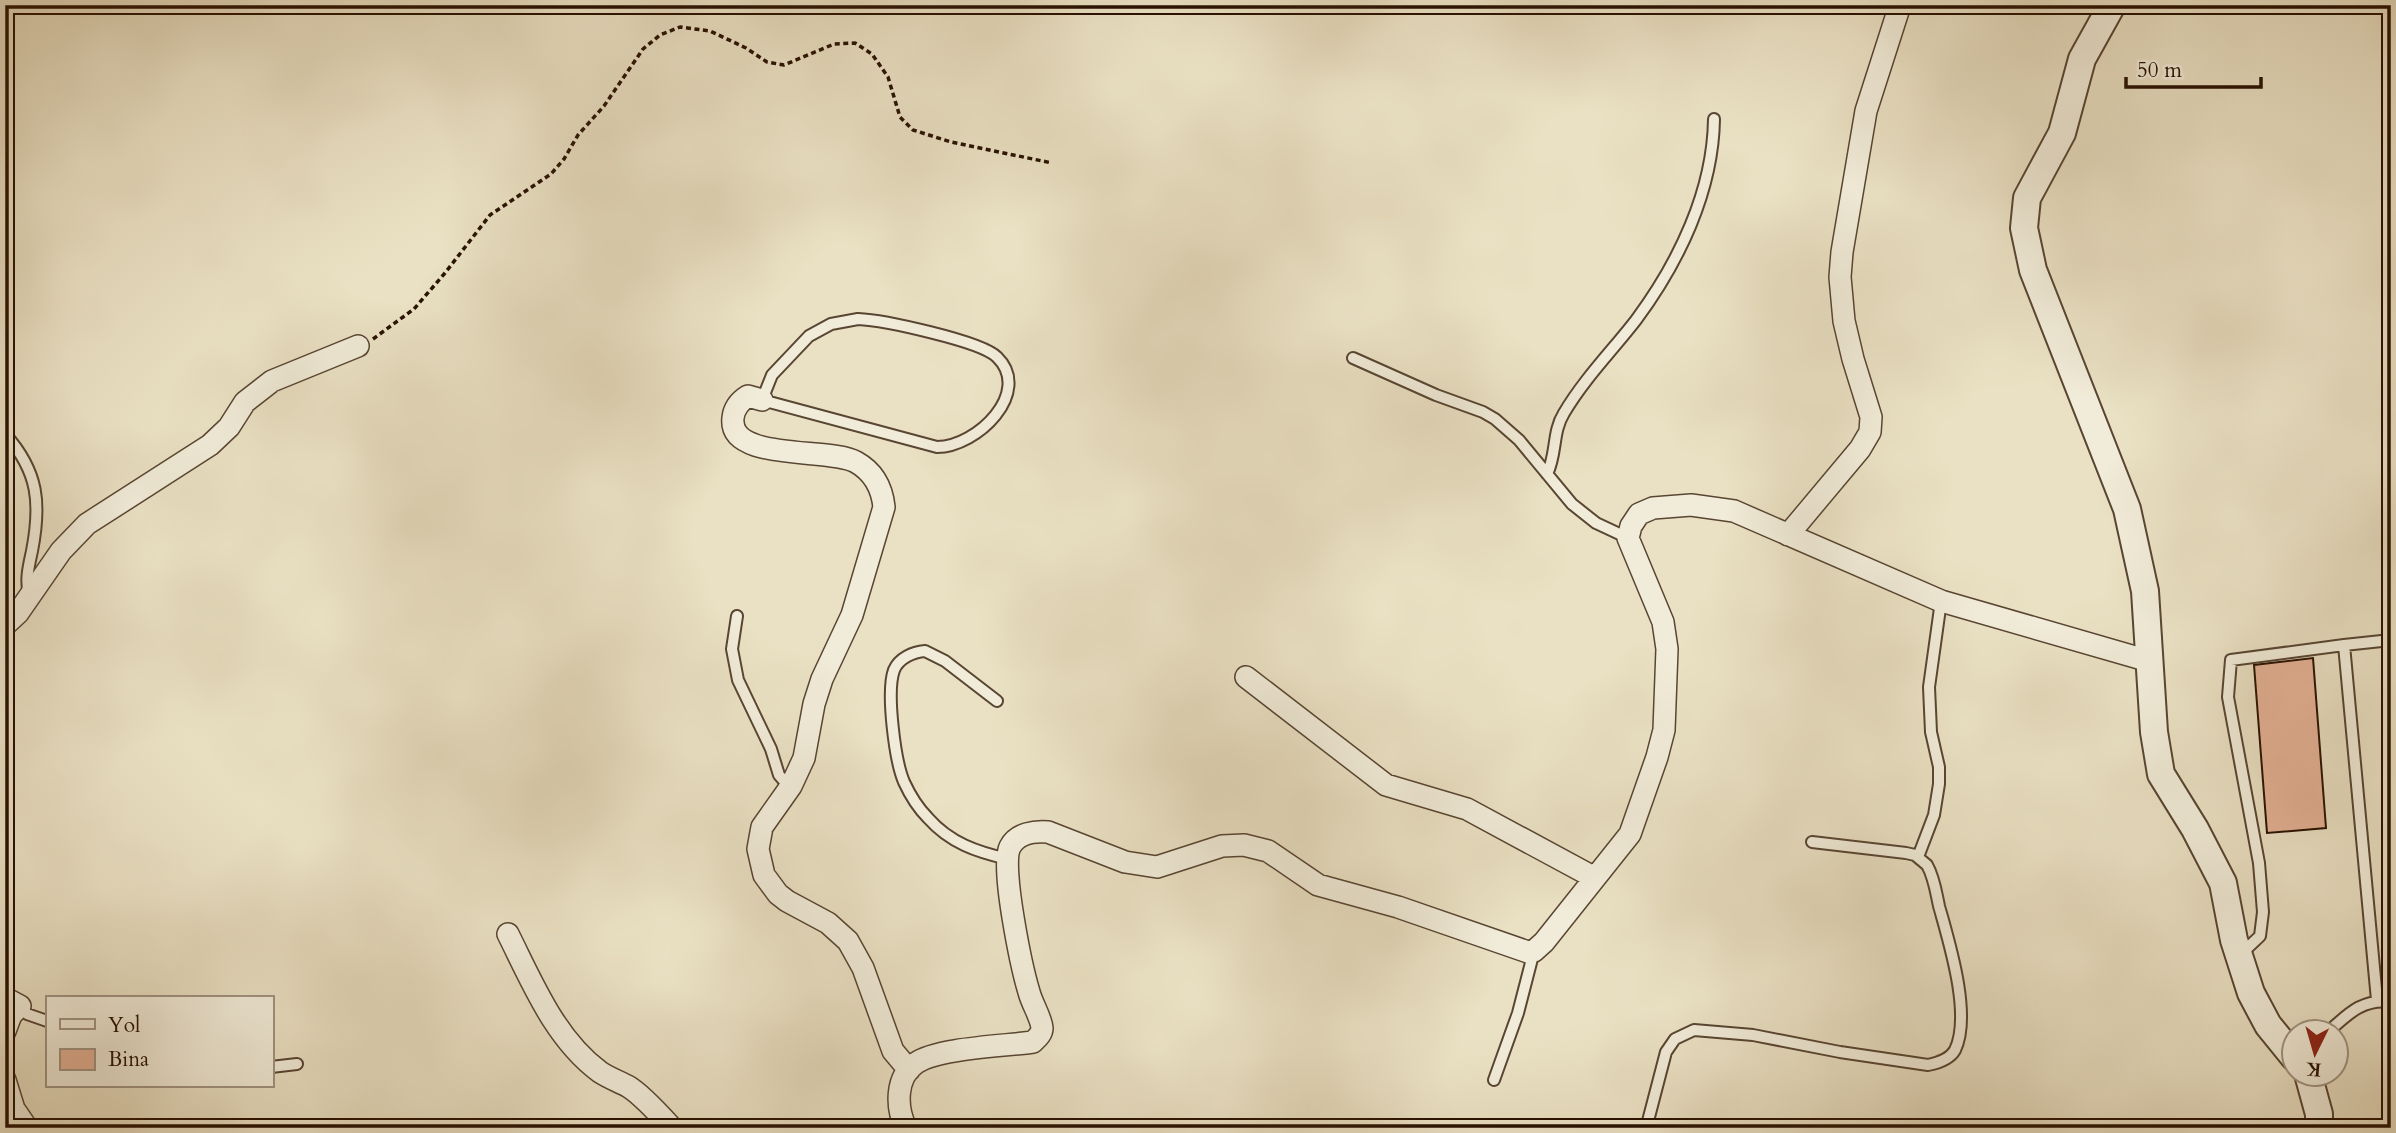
<svg xmlns="http://www.w3.org/2000/svg" width="2396" height="1133" viewBox="0 0 2396 1133" font-family="Cardo,serif">
<style>
.building{fill:#e4b296;stroke:#281102;stroke-width:2}
.lines{fill:none;stroke-linecap:round;stroke-linejoin:round}
.service-casing{stroke:#584532;stroke-width:14}
.minor-casing{stroke:#584532;stroke-width:24}
.tertiary-casing{stroke:#584532;stroke-width:30}
.path{stroke:#281102;stroke-width:3.5;stroke-dasharray:5 3.5;stroke-linecap:butt}
.service{stroke:#f1ecd9;stroke-width:10}
.minor{stroke:#f1ecd9;stroke-width:21}
.tertiary{stroke:#f1ecd9;stroke-width:26}
</style>
<rect width="100%" height="100%" fill="#eae1c4"/>
<filter id="stains"><feTurbulence type="fractalNoise" baseFrequency=".00286" numOctaves="4"/><feColorMatrix values="0 0 0 0 .2 0 0 0 0 .09 0 0 0 0 .02 0 0 0 .5 -.17"/></filter>
<radialGradient id="worn" r=".72"><stop offset=".6" stop-color="#630" stop-opacity="0"/><stop offset="1" stop-color="#630" stop-opacity=".3"/></radialGradient>
<path class="building" d="M 2313,658 L 2326,828 L 2267,833 L 2254,665 Z"/>
<g class="lines">
<g class="service-casing">
<path id="service" d="M 858,319 C 883,320 981,341 997,357 C 1033,392 977,447 937,447 L 762,400 L 772,375 L 809,336 L 831,324 Z
M 1353,358 L 1436,395 L 1483,412 L 1495,419 L 1519,440 L 1572,504 L 1596,523 L 1628,538
M 5,434 C 39,472 41,504 32,551 C 29,565 25,580 29,594
M 1547,474 C 1557,454 1552,432 1564,413 C 1584,379 1612,351 1636,320 C 1679,262 1713,191 1714,119
M 737,616 L 732,649 L 738,680 L 771,749 L 779,775 L 785,782 L 791,786
M 997,701 L 945,661 L 925,651 C 913,652 899,658 894,670 C 886,692 895,761 904,782 C 910,795 918,808 928,818 C 950,843 977,852 1008,859
M 1918,857 L 1934,815 L 1939,784 L 1939,767 L 1931,732 L 1929,687 L 1941,601
M 2241,954 L 2260,936 L 2263,912 L 2259,863 L 2228,697 L 2231,660 L 2344,645
M 2377,1000 L 2344,645 L 2391,640
M 20,1006 L 27,1014 L 47,1021
M 2328,1032 C 2348,1014 2363,998 2391,1002
M 271,1067 L 297,1064
M 1494,1080 L 1518,1013 L 1534,951
M 1648,1121 L 1666,1052 L 1675,1039 L 1694,1030 L 1753,1035 L 1840,1052 L 1928,1065 C 1938,1063 1950,1059 1955,1050 C 1972,1015 1949,942 1939,906 C 1936,892 1934,877 1927,865 L 1915,855 L 1906,853 L 1812,842"/>
</g>
<g class="minor-casing">
<path id="minor" d="M 762,400 L 748,396 C 740,401 734,408 733,418 C 728,462 830,447 856,462 C 874,472 882,488 884,507 L 852,615 L 822,679 L 814,704 L 804,758 L 791,786 L 762,827 L 758,849 L 764,875 L 778,894 L 787,901 L 828,923 L 848,941 L 863,968 L 893,1051 L 909,1070
M 1788,535 L 1860,449 L 1870,432 L 1871,417 L 1853,359 L 1844,321 L 1840,277 L 1842,252 L 1866,111 L 1900,5
M 5,625 L 18,613 L 61,551 L 87,524 L 210,445 L 229,427 L 245,402 L 272,381 L 358,346
M 1246,677 L 1386,785 L 1467,809 L 1595,878
M 508,934 C 532,982 555,1039 600,1072 C 609,1078 620,1082 629,1087 C 642,1095 661,1116 672,1128
M 5,998 L 20,1006 L 11,1015 L 5,1031
M 5,1080 L 14,1109 L 27,1128
M 906,1128 C 896,1108 895,1077 916,1063 C 937,1048 1005,1046 1033,1042 C 1037,1038 1042,1034 1042,1028 C 1041,1017 1032,1004 1029,992 C 1022,969 1000,866 1010,847 C 1017,833 1035,831 1048,832 L 1125,862 L 1157,867 L 1222,846 L 1244,845 L 1268,851 L 1318,885 L 1398,907 L 1528,952 L 1534,951 L 1544,942 L 1630,834 L 1657,757 L 1664,730 L 1667,649 L 1663,622 L 1628,538 L 1631,526 L 1639,514 L 1653,508 L 1691,505 L 1734,511 L 1941,601 L 2149,661"/>
</g>
<g class="tertiary-casing">
<path id="tertiary" d="M 2112,5 L 2082,59 L 2062,133 L 2027,198 L 2024,228 L 2033,270 L 2127,509 L 2145,591 L 2154,732 L 2161,774 L 2195,829 L 2223,883 L 2234,940 L 2251,993 L 2268,1025 L 2294,1057
M 2308,1074 L 2319,1114 L 2319,1128"/>
</g>
<path class="path" d="M 373,339 L 414,309 L 445,273 L 490,215 L 551,174 L 564,159 L 578,135 L 604,106 L 643,49 L 660,35 L 680,27 L 710,31 L 746,48 L 767,62 L 784,65 L 834,44 L 855,43 L 872,54 L 888,77 L 900,117 L 913,130 L 951,142 L 1052,163"/>
<use href="#service" class="service"/>
<use href="#minor" class="minor"/>
<use href="#tertiary" class="tertiary"/>
</g>
<rect width="2396" height="1133" fill="none" stroke="#eae1c4" stroke-width="28"/>
<rect x="7" y="7" width="2382" height="1119" fill="none" stroke="#281102" stroke-width="3.5"/>
<rect x="14" y="14" width="2368" height="1105" fill="none" stroke="#281102" stroke-width="2"/>
<rect x="46" y="996" width="228" height="91" fill="#f1ecd9" stroke="#a19483" stroke-width="2"/>
<rect x="60" y="1019" width="35" height="10" fill="#f1ecd9" stroke="#a19483" stroke-width="2"/>
<text x="108" y="1032" font-size="21" fill="#281102">Yol</text>
<rect x="60" y="1049" width="35" height="21" fill="#e4b296" stroke="#a19483" stroke-width="2"/>
<text x="108" y="1066" font-size="21" fill="#281102">Bina</text>
<g transform="translate(2315 1053) rotate(185)"><circle r="33" fill="#f1ecd9" stroke="#a19483" stroke-width="2"/>
<path d="M0-5L12 26L0 18L-12 26Z" fill="#8f2418"/>
<text y="-10" font-size="19" font-weight="bold" text-anchor="middle" fill="#281102">K</text>
</g>
<path d="M2126 77v10h135v-10" fill="none" stroke="#281102" stroke-width="3.5"/>
<text x="2137" y="77" font-size="21" fill="#281102" stroke="#f1ecd9" stroke-width="5" paint-order="stroke">50 m</text>
<rect width="100%" height="100%" filter="url(#stains)"/>
<rect width="100%" height="100%" fill="url(#worn)"/>
</svg>
